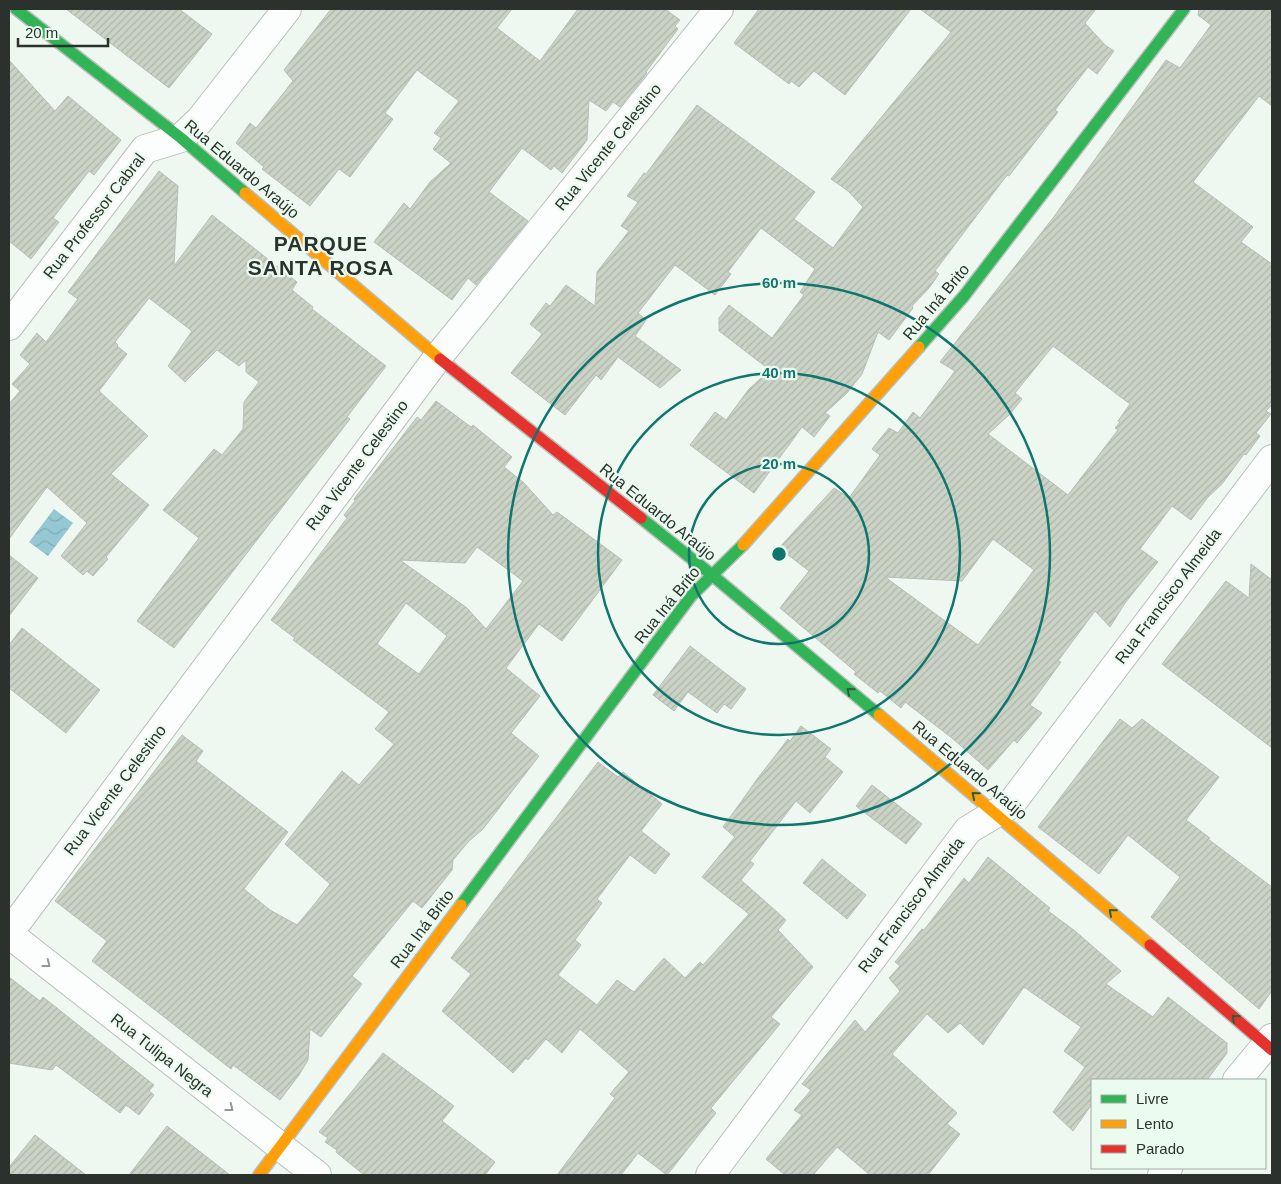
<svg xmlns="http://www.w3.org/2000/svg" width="1281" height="1184" viewBox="0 0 1281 1184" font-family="Arial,sans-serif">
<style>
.water{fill:url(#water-waves)}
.building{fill:url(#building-hatch);stroke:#b7bdb7;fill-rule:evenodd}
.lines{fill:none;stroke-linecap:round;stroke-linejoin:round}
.street-casing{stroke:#b8bfbb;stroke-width:30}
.fast-casing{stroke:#b8bfbb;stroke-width:14}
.slow-casing{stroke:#b8bfbb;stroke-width:14}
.jam-casing{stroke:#b8bfbb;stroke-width:14}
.street{stroke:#fcfefd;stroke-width:28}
.fast{stroke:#30b455;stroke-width:11}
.slow{stroke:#ff9f0a;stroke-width:11}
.jam{stroke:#e5322d;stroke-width:11}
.oneway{stroke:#2d5f3a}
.oneway2{stroke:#949894}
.ring{fill:none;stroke:#0f766e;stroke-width:2.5}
.labels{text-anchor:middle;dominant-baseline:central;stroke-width:4.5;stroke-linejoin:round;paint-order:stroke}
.street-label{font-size:16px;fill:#2b312c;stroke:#ebfbf0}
.district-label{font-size:21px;font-weight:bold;letter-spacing:1px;fill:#2b312c;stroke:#ebfbf0}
.centre{fill:#0f766e;stroke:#ebfbf0;stroke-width:2.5}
.ring-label{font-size:15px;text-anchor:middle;font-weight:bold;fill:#0f766e;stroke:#ebfbf0;stroke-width:4.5;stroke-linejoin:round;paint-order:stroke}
</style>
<defs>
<pattern id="water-waves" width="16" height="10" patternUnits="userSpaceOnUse" patternTransform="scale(1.25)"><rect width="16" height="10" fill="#95c8d2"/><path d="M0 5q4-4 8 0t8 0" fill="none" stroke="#81acb4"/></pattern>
<pattern id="building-hatch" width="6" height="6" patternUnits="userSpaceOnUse" patternTransform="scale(1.25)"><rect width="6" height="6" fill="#cbd3c6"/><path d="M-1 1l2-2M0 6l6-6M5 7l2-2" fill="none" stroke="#aeb6aa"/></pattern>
</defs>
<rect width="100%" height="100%" fill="#eef8f1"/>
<path class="water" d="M 54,509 L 73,523 L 48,556 L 29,542 Z"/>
<path class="building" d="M 66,9 L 179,9 L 212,34 L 169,88 Z
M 331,9 L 512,9 L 497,28 L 540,61 L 578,9 L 665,9 L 680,20 L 675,26 L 678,29 L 646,72 L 647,73 L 620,107 L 613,102 L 606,111 L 589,100 L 587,140 L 562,173 L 554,166 L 551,170 L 522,148 L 489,192 L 528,221 L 476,285 L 468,278 L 452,300 L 374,242 L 404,203 L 410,209 L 430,182 L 451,163 L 433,149 L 441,138 L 434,133 L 459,101 L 417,70 L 385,113 L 393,119 L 350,177 L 339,169 L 310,206 L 262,169 L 264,167 L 236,143 L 250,123 L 256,128 L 293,81 L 284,70 Z
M 759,9 L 911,9 L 845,95 L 814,71 L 799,87 L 791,81 L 789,84 L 734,43 Z
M 920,9 L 1096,9 L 1085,23 L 1105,45 L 1114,51 L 1097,74 L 1088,67 L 1055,110 L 1058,112 L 1009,176 L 1007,175 L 935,271 L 939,274 L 929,288 L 912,306 L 913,308 L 889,340 L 878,332 L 862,374 L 847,393 L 825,413 L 830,416 L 814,437 L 802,427 L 754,493 L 690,445 L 715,412 L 726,420 L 749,389 L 770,370 L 719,331 L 719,318 L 729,305 L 772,338 L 804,295 L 800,292 L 815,269 L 761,228 L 728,272 L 731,274 L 715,295 L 675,265 L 638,313 L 646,320 L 635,336 L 681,370 L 660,388 L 618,357 L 601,380 L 596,375 L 565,415 L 511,373 L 542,334 L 530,324 L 546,303 L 550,306 L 566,285 L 595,306 L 597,272 L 629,231 L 621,226 L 638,202 L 627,196 L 644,173 L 646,174 L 697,105 L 815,192 L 794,219 L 833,248 L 863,207 L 848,191 L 831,179 L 951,32 Z
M 1199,9 L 1272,9 L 1272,106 L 1259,96 L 1193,182 L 1253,227 L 1241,242 L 1272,264 L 1272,405 L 1266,411 L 1271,414 L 1256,433 L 1260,436 L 1246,455 L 1244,454 L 1222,484 L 1208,497 L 1191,520 L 1172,506 L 1140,549 L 1158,562 L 1125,603 L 1110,627 L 1095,611 L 1058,661 L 1061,662 L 1030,705 L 1042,713 L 1017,743 L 1014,740 L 988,770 L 952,738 L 905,702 L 901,708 L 880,691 L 878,693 L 854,674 L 856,672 L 780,608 L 809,571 L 779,548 L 834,488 L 849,498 L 880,455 L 872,449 L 889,428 L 898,433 L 913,412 L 920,418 L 955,371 L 940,362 L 1053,218 L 1166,60 L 1180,68 L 1211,25 L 1198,15 ZM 1053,346 L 1130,404 L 1118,421 L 1120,422 L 1115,428 L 1118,430 L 1068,495 L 988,434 L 1009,415 L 1022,399 L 1015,393 ZM 993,539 L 1034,570 L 978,645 L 885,577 L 962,581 Z
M 9,60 L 55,111 L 68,96 L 121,140 L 94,175 L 89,171 L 53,218 L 59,222 L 31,259 L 9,241 Z
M 159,171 L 178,186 L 174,266 L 212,215 L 297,282 L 292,290 L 313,307 L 312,309 L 386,366 L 347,417 L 350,419 L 174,648 L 137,621 L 199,538 L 163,510 L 214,449 L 222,455 L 243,429 L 244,402 L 259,382 L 246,372 L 246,360 L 239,366 L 217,350 L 185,382 L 168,366 L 192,331 L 149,298 L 115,342 L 118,345 L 117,346 L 127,354 L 99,391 L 148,436 L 111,474 L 149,505 L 106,557 L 108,559 L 93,576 L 87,571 L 83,575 L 61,556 L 87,523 L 47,487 L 9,539 L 9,404 L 20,391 L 12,384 L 30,364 L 20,355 L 37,333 L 46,342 L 78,299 L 68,292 Z
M 436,401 L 471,427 L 473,425 L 512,457 L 504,467 L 523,482 L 553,515 L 557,512 L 622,560 L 562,641 L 539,624 L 506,668 L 540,696 L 511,733 L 539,756 L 483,829 L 469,841 L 453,860 L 452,870 L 422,908 L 413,901 L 352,976 L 362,984 L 321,1037 L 310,1029 L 308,1060 L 299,1075 L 280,1100 L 233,1065 L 231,1069 L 92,961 L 107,941 L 55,901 L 182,735 L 203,751 L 196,761 L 288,832 L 244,889 L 270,910 L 297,925 L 313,906 L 330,884 L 285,844 L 342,771 L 359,785 L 394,744 L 375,729 L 389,712 L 293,640 L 295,638 L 271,620 L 347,518 L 344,515 L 355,501 L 354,499 L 417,417 L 421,420 ZM 477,547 L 523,581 L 486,629 L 467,608 L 400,560 L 465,563 ZM 406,603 L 447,636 L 419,674 L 377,644 Z
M 9,555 L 38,578 L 9,616 Z
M 1251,564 L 1272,580 L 1272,748 L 1162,664 L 1226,581 L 1249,598 Z
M 22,628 L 100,690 L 66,733 L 9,688 L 9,645 Z
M 690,646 L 746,689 L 731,709 L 724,704 L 717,713 L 688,692 L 674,711 L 653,695 Z
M 1120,719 L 1132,728 L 1142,719 L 1219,777 L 1186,820 L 1210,838 L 1208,839 L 1272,887 L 1272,991 L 1259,1009 L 1151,917 L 1180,877 L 1128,835 L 1099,874 L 1038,827 Z
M 801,726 L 831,749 L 825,757 L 843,772 L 810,813 L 796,801 L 750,861 L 754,864 L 741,880 L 786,920 L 778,930 L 813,967 L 771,1017 L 780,1024 L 711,1108 L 716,1113 L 667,1175 L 638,1153 L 621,1175 L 557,1175 L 615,1098 L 610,1094 L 629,1072 L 580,1029 L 562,1053 L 546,1039 L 528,1060 L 526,1058 L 513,1073 L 442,1011 L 471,974 L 451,958 L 598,762 L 618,777 L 623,772 L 662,804 L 641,831 L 670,854 L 655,874 L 630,855 L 597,899 L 602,903 L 575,940 L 581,945 L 558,975 L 597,1005 L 617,980 L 634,992 L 664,958 L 685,978 L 700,962 L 703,965 L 749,914 L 702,877 L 735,837 L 723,827 L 758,778 L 788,739 L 790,741 Z
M 872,785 L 922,824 L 906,844 L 856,806 Z
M 988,857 L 1050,908 L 1048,911 L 1075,931 L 1121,971 L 1106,984 L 1153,1017 L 1168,997 L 1227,1043 L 1227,1053 L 1207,1080 L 1092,1080 L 1092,1104 L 1073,1131 L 1053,1112 L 1085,1067 L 1064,1051 L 1081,1027 L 1024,987 L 983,1045 L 960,1023 L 948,1033 L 927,1014 L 892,1054 L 957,1113 L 947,1124 L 960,1134 L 928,1175 L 870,1175 L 837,1147 L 813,1175 L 785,1175 L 766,1159 L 802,1115 L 794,1110 L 811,1090 L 802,1084 L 855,1020 L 865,1032 L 900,991 L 889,978 L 900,966 L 895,962 L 922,929 L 924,930 L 964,878 L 969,883 Z
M 822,859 L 866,895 L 847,919 L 803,883 Z
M 9,977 L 40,1001 L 43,997 L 154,1085 L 149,1091 L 154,1095 L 139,1115 L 126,1105 L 120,1113 L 56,1065 L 52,1070 L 9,1063 Z
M 383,1053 L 454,1106 L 442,1121 L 495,1162 L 485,1175 L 364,1175 L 336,1152 L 337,1150 L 325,1142 L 328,1138 L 319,1132 Z
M 167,1126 L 230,1175 L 129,1175 Z
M 35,1135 L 86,1175 L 9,1175 L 9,1167 Z"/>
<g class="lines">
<g class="street-casing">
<path id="street" d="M 9,326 L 145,149 L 181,138 L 200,120 L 287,9
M 9,933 L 438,357 L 719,9
M 9,934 L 317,1175
M 1237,1080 L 1272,1038
M 710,1175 L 968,830 L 1011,804 L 1272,459
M 1162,1175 L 1168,1168"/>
</g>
<g class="fast-casing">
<path id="fast" d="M 16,9 L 181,138 L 245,193
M 919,347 L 964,296 L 1184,9
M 641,518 L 712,575 L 879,715
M 461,905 L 691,596 L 743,545"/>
</g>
<g class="slow-casing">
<path id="slow" d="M 245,193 L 440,359
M 743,545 L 919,347
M 879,715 L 1150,945
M 259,1175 L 461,905"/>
</g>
<g class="jam-casing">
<path id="jam" d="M 440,359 L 641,518
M 1150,945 L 1272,1050"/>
</g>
<use href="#street" class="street"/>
<use href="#fast" class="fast"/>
<use href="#slow" class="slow"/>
<use href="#jam" class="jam"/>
</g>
<defs><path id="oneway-chevron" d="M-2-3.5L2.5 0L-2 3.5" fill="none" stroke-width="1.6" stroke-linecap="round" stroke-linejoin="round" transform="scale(1.25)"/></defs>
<g class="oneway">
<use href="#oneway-chevron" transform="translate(850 691) rotate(-140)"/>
<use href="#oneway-chevron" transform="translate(975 795) rotate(-140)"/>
<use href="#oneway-chevron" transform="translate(1112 912) rotate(-139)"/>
<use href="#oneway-chevron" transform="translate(1235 1018) rotate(-139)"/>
</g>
<g class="oneway2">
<use href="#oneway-chevron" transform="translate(47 964) rotate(38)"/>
<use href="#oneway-chevron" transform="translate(230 1108) rotate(38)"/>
</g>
<g class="ring">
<circle cx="779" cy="554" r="90"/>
<circle cx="779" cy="554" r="181"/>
<circle cx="779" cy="554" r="271"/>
</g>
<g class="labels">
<g class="street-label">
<text transform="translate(608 147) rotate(-51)">Rua Vicente Celestino</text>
<text transform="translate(242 169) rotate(40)">Rua Eduardo Araújo</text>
<text transform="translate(94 216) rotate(-52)">Rua Professor Cabral</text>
<text transform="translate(936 302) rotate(-50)">Rua Iná Brito</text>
<text transform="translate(357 465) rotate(-53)">Rua Vicente Celestino</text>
<text transform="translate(658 512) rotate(39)">Rua Eduardo Araújo</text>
<text transform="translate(1168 596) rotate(-53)">Rua Francisco Almeida</text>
<text transform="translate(667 605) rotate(-51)">Rua Iná Brito</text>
<text transform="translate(970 770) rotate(40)">Rua Eduardo Araújo</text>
<text transform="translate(115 790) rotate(-53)">Rua Vicente Celestino</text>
<text transform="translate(911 905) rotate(-53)">Rua Francisco Almeida</text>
<text transform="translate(422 929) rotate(-53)">Rua Iná Brito</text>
<text transform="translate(162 1055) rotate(38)">Rua Tulipa Negra</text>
</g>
<g class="district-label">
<text x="321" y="243">PARQUE<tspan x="321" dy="24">SANTA ROSA</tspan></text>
</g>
</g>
<circle cx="779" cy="554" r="8" class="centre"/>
<g class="ring-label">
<text x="779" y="288">60 m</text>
<text x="779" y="378">40 m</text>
<text x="779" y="469">20 m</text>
</g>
<rect width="1281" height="1184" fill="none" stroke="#2b312c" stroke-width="20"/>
<rect x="1091" y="1079" width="175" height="90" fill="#ebfbf0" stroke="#9eaaa2"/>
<rect x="1101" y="1095" width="25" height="8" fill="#30b455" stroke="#9eaaa2"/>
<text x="1136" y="1104" font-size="15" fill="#2b312c">Livre</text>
<rect x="1101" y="1120" width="25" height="8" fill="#ff9f0a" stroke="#9eaaa2"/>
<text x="1136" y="1129" font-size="15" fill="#2b312c">Lento</text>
<rect x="1101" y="1145" width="25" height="8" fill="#e5322d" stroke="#9eaaa2"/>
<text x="1136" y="1154" font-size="15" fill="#2b312c">Parado</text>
<path d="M18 38v8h90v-8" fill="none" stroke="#2b312c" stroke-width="2.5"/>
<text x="25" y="38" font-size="15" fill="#2b312c" stroke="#ebfbf0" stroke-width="4" paint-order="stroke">20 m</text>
</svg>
